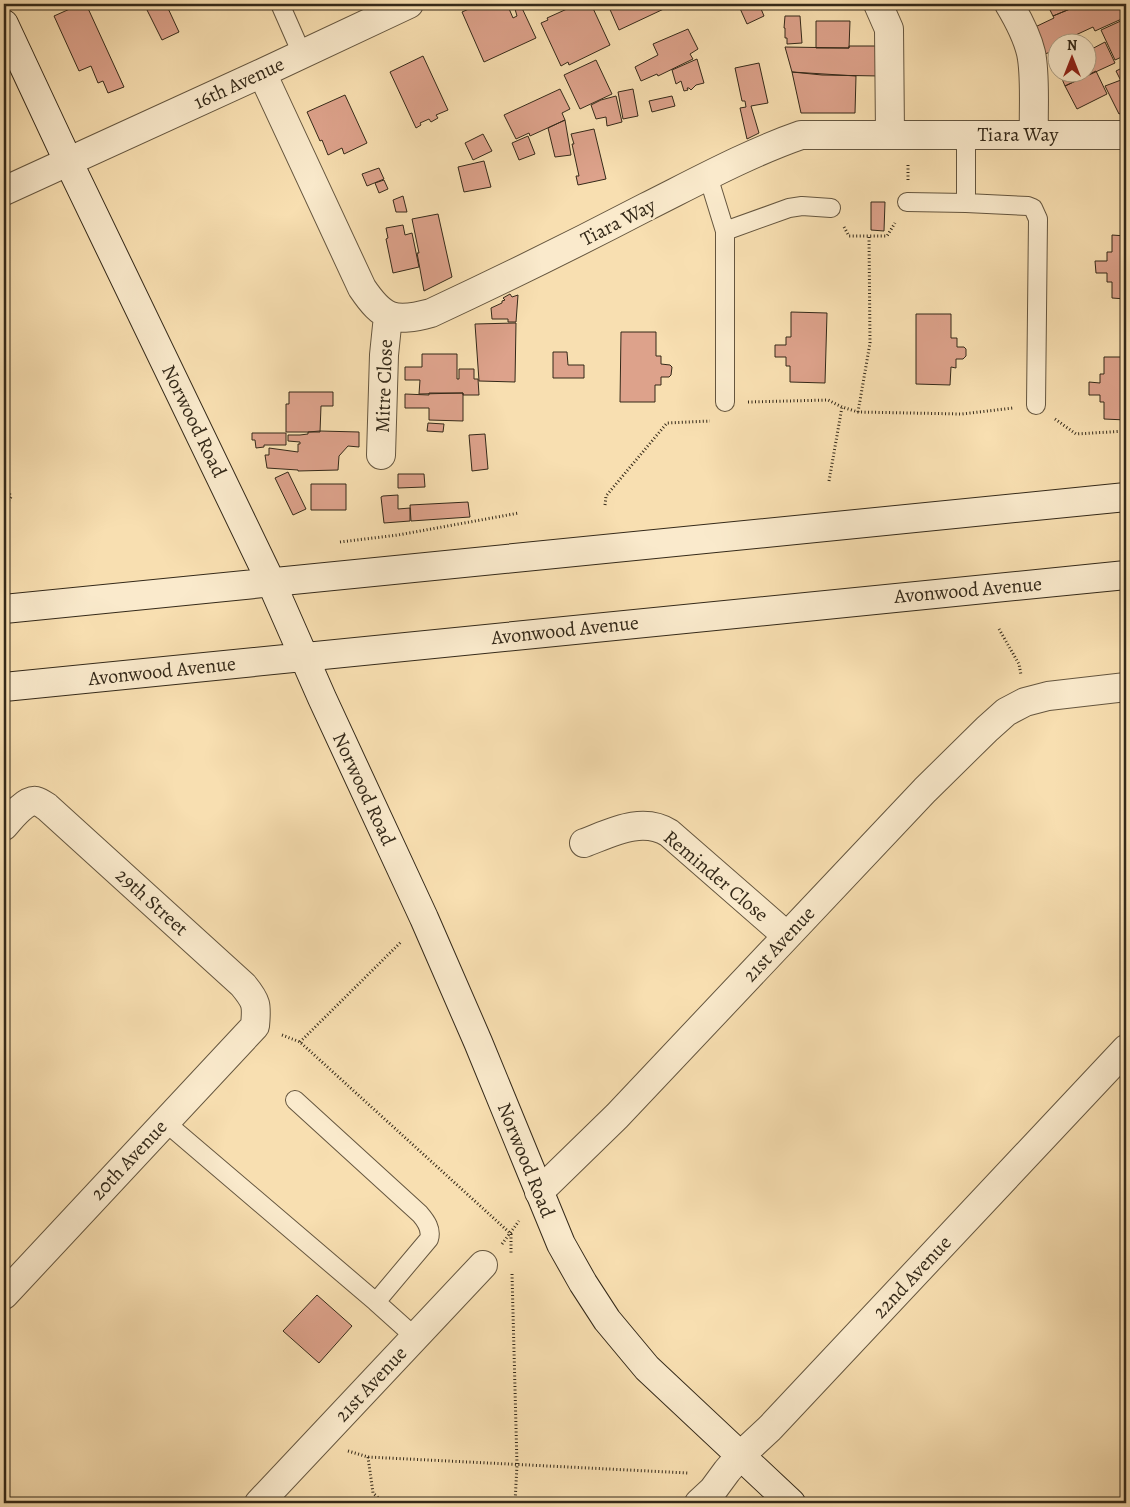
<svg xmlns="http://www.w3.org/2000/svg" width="1130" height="1507" viewBox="0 0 1130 1507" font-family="Alegreya,serif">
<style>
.building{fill:#dda28b;stroke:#342919}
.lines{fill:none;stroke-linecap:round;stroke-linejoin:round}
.lane-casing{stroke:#65563f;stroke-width:20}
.street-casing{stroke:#65563f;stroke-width:30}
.secondary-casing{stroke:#342919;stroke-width:30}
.path{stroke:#342919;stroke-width:3;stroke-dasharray:1 2.5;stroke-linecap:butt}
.lane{stroke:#faeacc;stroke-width:18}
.street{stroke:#faeacc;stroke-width:28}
.secondary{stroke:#faeacc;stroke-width:28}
.labels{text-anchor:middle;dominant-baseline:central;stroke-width:5;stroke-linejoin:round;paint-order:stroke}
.street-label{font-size:20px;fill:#342919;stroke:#faeacc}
</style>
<rect width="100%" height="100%" fill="#f8dfb1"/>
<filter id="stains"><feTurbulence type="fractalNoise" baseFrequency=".004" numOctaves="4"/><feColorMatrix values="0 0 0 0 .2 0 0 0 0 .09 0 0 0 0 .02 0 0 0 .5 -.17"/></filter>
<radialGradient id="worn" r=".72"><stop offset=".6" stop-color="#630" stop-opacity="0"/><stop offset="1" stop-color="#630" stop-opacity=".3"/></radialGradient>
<path class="building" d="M 81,4 L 86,4 L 124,87 L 108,93 L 103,81 L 98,83 L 91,66 L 79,71 L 54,16 Z
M 144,4 L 166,4 L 179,32 L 162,40 Z
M 480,4 L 507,4 L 513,18 L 517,16 L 515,9 L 521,6 L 536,38 L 484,62 L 462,12 Z
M 578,4 L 591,4 L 610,45 L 569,65 L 568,62 L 561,66 L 541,23 L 548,20 L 547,18 Z
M 611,4 L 667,4 L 668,7 L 619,30 L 608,5 Z
M 738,4 L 759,4 L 764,16 L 747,24 Z
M 1047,4 L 1082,4 L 1053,16 Z
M 1082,4 L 1123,4 L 1126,17 L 1095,31 L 1093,27 L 1067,39 L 1069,42 L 1058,42 L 1058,49 L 1045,54 L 1033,28 L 1054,18 L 1053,16 Z
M 785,16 L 800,16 L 802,43 L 787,44 L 787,38 L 785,38 L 785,28 L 784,28 Z
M 1125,19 L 1126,22 L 1126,55 L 1115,60 L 1101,30 Z
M 816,21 L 850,21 L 849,48 L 816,48 Z
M 688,29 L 698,49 L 690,54 L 693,59 L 658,76 L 657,74 L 641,81 L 635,67 L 658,55 L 653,44 Z
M 1105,42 L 1115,63 L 1065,86 L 1059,72 L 1088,72 L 1088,51 Z
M 849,46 L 881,46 L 880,76 L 822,75 L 792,72 L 785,47 L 849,48 Z
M 423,56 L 448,110 L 436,115 L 438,118 L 431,122 L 429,119 L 420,123 L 421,125 L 416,128 L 390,72 Z
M 697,59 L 704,83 L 696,85 L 691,90 L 689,88 L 687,88 L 688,90 L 684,91 L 681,81 L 676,84 L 672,70 Z
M 596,60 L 612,94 L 580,109 L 564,75 Z
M 759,63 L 768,103 L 751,106 L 759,133 L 747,139 L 740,108 L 746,107 L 745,101 L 742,101 L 735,68 Z
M 1126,66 L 1126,91 L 1116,71 Z
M 1096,71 L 1107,94 L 1077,109 L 1065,86 Z
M 792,72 L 856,76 L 855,113 L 801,113 Z
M 1121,80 L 1126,91 L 1126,111 L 1119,114 L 1105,86 Z
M 560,89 L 570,109 L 562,113 L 565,120 L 530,136 L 529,133 L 516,139 L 504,115 Z
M 633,89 L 638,116 L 623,119 L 618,92 Z
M 345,95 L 367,143 L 344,154 L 342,148 L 328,155 L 322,140 L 320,141 L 307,112 Z
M 616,96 L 622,122 L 607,126 L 606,117 L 596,119 L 591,105 L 601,100 Z
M 672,96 L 675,106 L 652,112 L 649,101 Z
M 565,120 L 571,155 L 555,157 L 548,128 Z
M 594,129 L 606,179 L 578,185 L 576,176 L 579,176 L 572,144 L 574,144 L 571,134 Z
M 483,134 L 492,151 L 473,160 L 465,143 Z
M 528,136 L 535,154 L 519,160 L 512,143 Z
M 484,161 L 491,187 L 464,192 L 458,167 Z
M 379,168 L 384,179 L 367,186 L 362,174 Z
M 384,180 L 388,189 L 379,193 L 375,183 Z
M 403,196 L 407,212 L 396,212 L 393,200 Z
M 871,202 L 885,202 L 884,231 L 871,230 Z
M 438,214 L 452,277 L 424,291 L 417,253 L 419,253 L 412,219 Z
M 403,225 L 405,235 L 412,233 L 419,267 L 393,273 L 386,239 L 388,238 L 386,228 Z
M 1112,235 L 1126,236 L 1126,299 L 1112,298 L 1112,282 L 1107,282 L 1107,273 L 1096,273 L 1095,261 L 1107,261 L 1107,252 L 1112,252 Z
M 510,294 L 512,297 L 518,295 L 516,322 L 508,322 L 508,319 L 492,319 L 491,308 L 502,303 L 502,301 L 505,300 L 503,298 Z
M 791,312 L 827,313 L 825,383 L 790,382 L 790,366 L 786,366 L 786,357 L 775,357 L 775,345 L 786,345 L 786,337 L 791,337 Z
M 916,314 L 951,314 L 951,338 L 957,338 L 957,347 L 964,347 L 966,349 L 966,356 L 963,359 L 956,359 L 956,368 L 951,367 L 950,385 L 916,384 Z
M 516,323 L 515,382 L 479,381 L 475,324 Z
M 621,332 L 656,332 L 656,356 L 661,356 L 661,364 L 670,365 L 672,367 L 671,375 L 669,377 L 661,377 L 661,385 L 655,385 L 655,402 L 620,402 Z
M 553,352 L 567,352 L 568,365 L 584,365 L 584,378 L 553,378 Z
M 422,354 L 457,354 L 457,379 L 459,379 L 459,369 L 474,369 L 474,379 L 478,379 L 479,395 L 463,395 L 463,393 L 419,394 L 420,380 L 405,380 L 405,367 L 422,367 Z
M 1104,357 L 1126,357 L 1126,420 L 1104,419 L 1104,402 L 1100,402 L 1100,395 L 1089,395 L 1089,382 L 1100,383 L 1100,374 L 1104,374 Z
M 289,392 L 333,392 L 333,406 L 321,406 L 320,432 L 286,432 L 286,404 L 289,404 Z
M 429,393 L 463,393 L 463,421 L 429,420 L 429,408 L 405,408 L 405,394 L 429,395 Z
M 428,423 L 444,424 L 443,432 L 427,431 Z
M 320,431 L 359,432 L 359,447 L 348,446 L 339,456 L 338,470 L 298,471 L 298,470 L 267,468 L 265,455 L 269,455 L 269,448 L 298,452 L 298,444 L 300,444 L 300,442 L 288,441 L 288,435 L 300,435 L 308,434 L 308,432 Z
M 252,433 L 286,433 L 286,445 L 264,445 L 264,447 L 256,448 L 255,440 L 252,440 Z
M 485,434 L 488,469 L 472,471 L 469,435 Z
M 288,472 L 306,509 L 293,515 L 275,478 Z
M 398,474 L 424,474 L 425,487 L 398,488 Z
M 311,484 L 346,484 L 346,510 L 311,510 Z
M 398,495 L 398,509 L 410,508 L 410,521 L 384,523 L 381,497 L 383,496 Z
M 468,502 L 470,517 L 411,521 L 410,505 Z
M 317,1295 L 352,1326 L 319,1363 L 283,1331 Z"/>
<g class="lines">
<g class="lane-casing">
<path id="lane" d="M 280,4 L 302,54
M 966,134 L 966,203 L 1028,206 L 1033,208 L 1038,219 L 1036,405
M 708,176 L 725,231 L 725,402
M 907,202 L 966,203
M 725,231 L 789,208 L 802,206 L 831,208
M 295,1100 L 420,1214 C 426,1221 432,1229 429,1239 L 376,1302
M 165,1122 L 376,1302 L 415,1337"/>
</g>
<g class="street-casing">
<path id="street" d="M 878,4 L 889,29 L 890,134
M 1009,4 C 1018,19 1027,36 1031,53 C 1036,76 1033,110 1034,135
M 262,73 L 362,288 C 383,319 394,323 431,313 C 504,279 575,244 646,207 C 696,182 749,153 801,135 L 1126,135
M 4,191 L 262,73 L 409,4
M 381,455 L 384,355 L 388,316
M 4,826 C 10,819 26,799 36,801 C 40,802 44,805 47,807 L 243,985 C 257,1002 257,1005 255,1026 L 4,1295
M 584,843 C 611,833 642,816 669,833 L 787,936
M 539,1192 L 617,1116 L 925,790 L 987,729 L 1006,712 L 1025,702 L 1048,696 L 1126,687
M 259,1503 L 483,1265
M 699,1503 L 713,1490 L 727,1471 L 740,1456 L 770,1428 L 1126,1049"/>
</g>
<g class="secondary-casing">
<path id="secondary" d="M 4,24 L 68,161 L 271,582 L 322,698 L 424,918 L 478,1042 L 561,1244 L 583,1283 L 607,1320 L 647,1368 L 791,1503
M 4,609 L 1126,497
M 4,687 C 378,649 752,611 1126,575"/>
</g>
<path class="path" d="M 908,180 L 908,163
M 844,227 L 849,236 L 887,236 L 895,223
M 748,402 L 828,400 L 842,407 L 858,412 L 962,414 L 1013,408
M 858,412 L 870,343 L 869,236
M 1055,419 L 1076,434 L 1126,431
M 4,481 L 11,497 L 4,508
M 829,481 L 842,407
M 605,505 L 606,496 L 667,423 L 710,421
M 340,542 L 398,535 L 519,513
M 999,629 L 1019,664 L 1021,675
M 282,1035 L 300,1042 L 511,1234 L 511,1255
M 300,1042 L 402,941
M 502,1244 L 519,1221
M 512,1274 L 517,1465 L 515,1503
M 348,1451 L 368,1457 L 688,1473
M 368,1457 L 373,1493 L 384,1503"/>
<use href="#lane" class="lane"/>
<use href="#street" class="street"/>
<use href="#secondary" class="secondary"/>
</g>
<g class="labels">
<g class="street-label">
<text transform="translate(239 83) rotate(-25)">16th Avenue</text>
<text x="1018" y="134">Tiara Way</text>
<text transform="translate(618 222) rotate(-27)">Tiara Way</text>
<text transform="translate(384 386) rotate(-88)">Mitre Close</text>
<text transform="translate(194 421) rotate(64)">Norwood Road</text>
<text transform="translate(968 590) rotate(-5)">Avonwood Avenue</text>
<text transform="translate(565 630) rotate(-6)">Avonwood Avenue</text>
<text transform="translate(162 671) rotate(-6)">Avonwood Avenue</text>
<text transform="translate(364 789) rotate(65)">Norwood Road</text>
<text transform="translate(716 876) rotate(40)">Reminder Close</text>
<text transform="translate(152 902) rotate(42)">29th Street</text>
<text transform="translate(779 944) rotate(-47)">21st Avenue</text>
<text transform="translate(129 1160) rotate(-47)">20th Avenue</text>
<text transform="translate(526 1160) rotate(68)">Norwood Road</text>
<text transform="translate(912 1277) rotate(-47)">22nd Avenue</text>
<text transform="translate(371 1384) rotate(-47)">21st Avenue</text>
</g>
</g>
<rect width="1130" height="1507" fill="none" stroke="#f8dfb1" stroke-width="20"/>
<rect x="5" y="5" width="1120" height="1497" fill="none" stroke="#342919" stroke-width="2.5"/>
<rect x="10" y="10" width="1110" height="1487" fill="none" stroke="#342919"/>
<g transform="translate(1072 58)"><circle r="24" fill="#faeacc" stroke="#ab9d84"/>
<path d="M0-4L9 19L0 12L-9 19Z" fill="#8f2418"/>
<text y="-8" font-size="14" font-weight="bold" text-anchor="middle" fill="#342919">N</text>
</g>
<rect width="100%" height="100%" filter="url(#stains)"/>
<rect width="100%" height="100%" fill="url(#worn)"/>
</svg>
